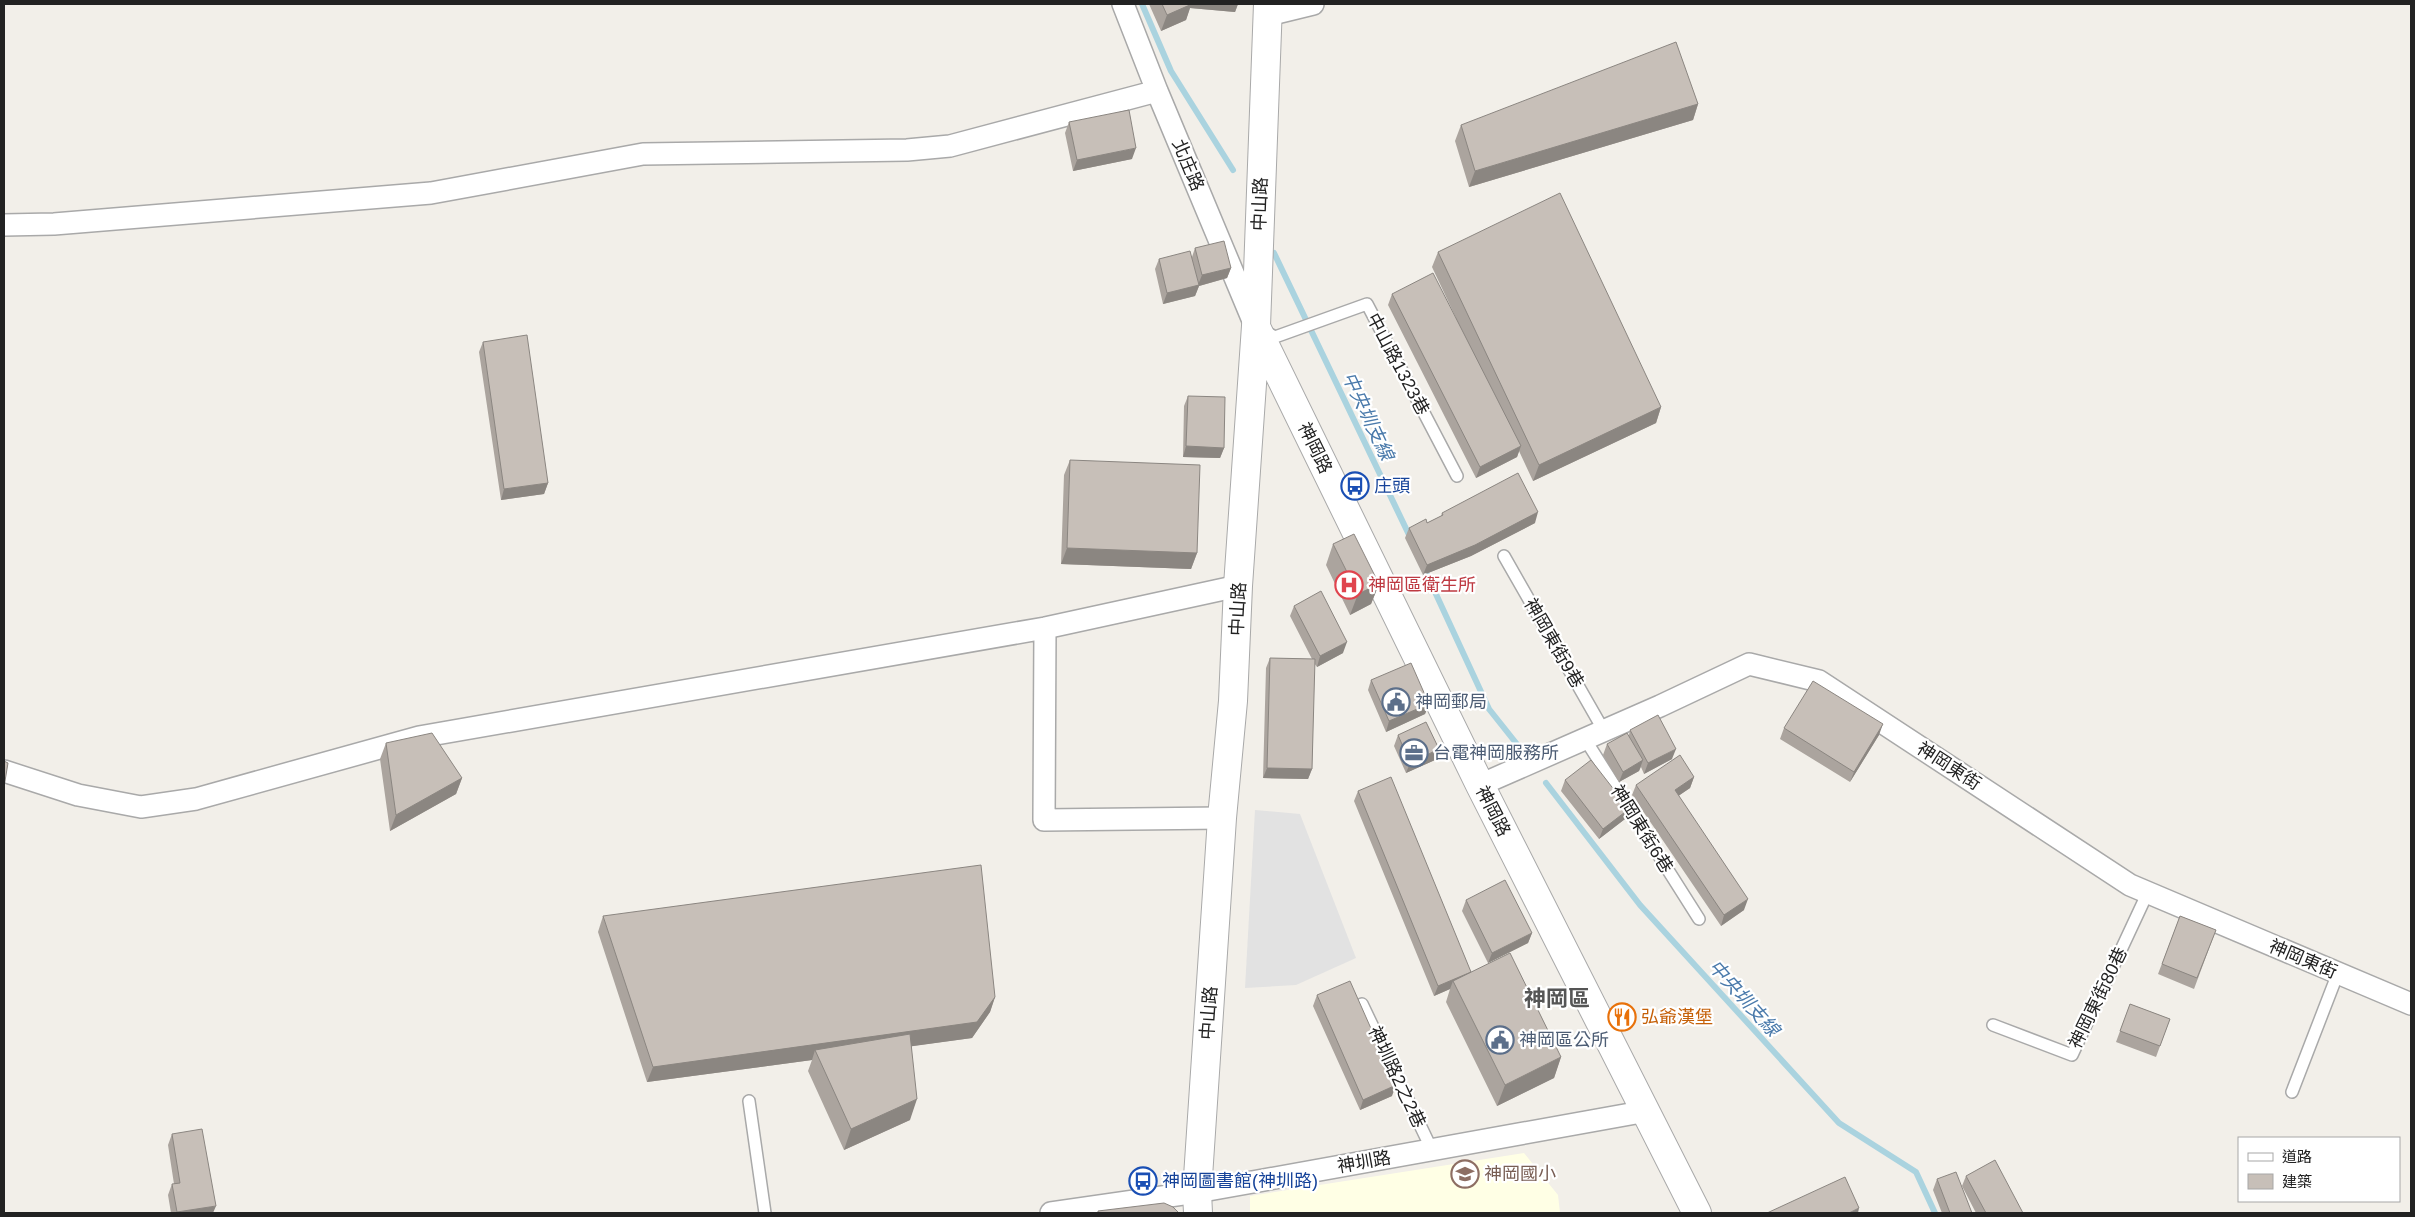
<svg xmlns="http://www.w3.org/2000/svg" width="2415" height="1217" viewBox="0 0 2415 1217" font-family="Arial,'Noto Sans TC',sans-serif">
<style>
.education{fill:#ffffe5}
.parking{fill:#e2e2e2}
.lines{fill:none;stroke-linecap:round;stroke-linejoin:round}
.stream{stroke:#aad3df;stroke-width:6}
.service-casing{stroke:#a9a9a9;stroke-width:14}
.minor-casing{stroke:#a9a9a9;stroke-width:24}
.tertiary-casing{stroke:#a9a9a9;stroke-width:30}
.service{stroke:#fff;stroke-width:11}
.minor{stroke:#fff;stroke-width:21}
.tertiary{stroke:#fff;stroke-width:28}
.wall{fill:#aba49e}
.shaded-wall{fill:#8b8681}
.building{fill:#c7bfb8;stroke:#8b8681}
.labels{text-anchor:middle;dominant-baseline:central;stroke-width:4.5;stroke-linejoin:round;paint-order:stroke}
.street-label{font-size:18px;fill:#222;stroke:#fff}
.transit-label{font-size:18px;fill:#164399;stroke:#fff;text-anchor:start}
.health-label{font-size:18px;fill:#be3a42;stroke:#fff;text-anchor:start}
.service-label{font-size:18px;fill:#4e5e75;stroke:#fff;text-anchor:start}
.food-label{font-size:18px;fill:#c56008;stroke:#fff;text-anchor:start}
.education-label{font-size:18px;fill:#785e54;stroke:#fff;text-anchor:start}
.water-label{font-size:19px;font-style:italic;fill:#4a7aab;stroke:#fff}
.district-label{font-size:22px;font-weight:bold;fill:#555;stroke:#fff}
</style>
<rect width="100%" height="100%" fill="#f2efe9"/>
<path class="education" d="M 1524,1153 L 1558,1195 L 1560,1213 L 1250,1213 L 1250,1196 Z"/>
<path class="parking" d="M 1255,810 L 1300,814 L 1356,958 L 1296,985 L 1245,988 Z"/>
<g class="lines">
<path class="stream" d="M 1142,4 L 1171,71 L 1233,170
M 1274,253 L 1411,539
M 1423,566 L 1489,709 L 1520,748
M 1546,783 L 1640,905 L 1839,1123 L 1916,1172 L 1935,1213"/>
<g class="service-casing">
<path id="service" d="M 1262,330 L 1275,337 L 1367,304 L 1457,476
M 1504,556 L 1604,731
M 1585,739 L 1699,919
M 1362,1004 L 1432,1150
M 1993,1025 L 2072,1055 L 2148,892
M 2292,1092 L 2338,973
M 749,1101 L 765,1213"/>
</g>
<g class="minor-casing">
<path id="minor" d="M 1123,4 L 1157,91 L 1254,323
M 1268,15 L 1313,4
M 4,225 L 54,224 L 431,193 L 643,154 L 907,150 L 950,146 L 1157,91
M 1045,628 L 1044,820 L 1222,818
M 4,771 L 78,795 L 141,807 L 196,799 L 419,737 L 1045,628 L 1238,586
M 1480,785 L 1660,706 L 1749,664 L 1819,681 L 2130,885 L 2411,1004
M 1051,1213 L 1197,1192 L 1647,1111"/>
</g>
<g class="tertiary-casing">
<path id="tertiary" d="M 1256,327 L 1480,785 L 1697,1213
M 1198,1213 L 1197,1192 L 1222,818 L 1233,701 L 1238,586 L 1256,326 L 1268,4"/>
</g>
<use href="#service" class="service"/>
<use href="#minor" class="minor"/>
<use href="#tertiary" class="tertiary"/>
</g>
<path class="wall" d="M 1149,4 L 1238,4 L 1235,12 L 1190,8 L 1186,20 L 1161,31 Z
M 1698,104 L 1693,120 L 1469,187 L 1455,141 L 1461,125 Z
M 1069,122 L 1132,159 L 1073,171 L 1065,133 Z
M 1195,248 L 1231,268 L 1227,278 L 1199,286 L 1195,296 L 1163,304 L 1155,269 L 1159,259 L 1192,257 Z
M 1438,252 L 1661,407 L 1656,423 L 1533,481 L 1519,451 L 1517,457 L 1476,478 L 1388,305 L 1392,294 L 1456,318 L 1432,267 Z
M 483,342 L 548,483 L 544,494 L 501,500 L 479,352 Z
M 1188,396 L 1224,448 L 1220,458 L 1183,457 L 1184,406 Z
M 1070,460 L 1197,553 L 1191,569 L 1061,564 L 1064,475 Z
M 1442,513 L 1535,523 L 1471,556 L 1423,575 L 1405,538 L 1409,528 L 1427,523 L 1441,516 Z
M 1333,544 L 1379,584 L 1371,604 L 1350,615 L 1326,565 Z
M 1294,606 L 1343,653 L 1317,667 L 1314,663 L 1312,769 L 1308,779 L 1263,778 L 1266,668 L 1270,658 L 1312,659 L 1290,616 Z
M 1371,680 L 1429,704 L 1425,714 L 1386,732 L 1368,690 Z
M 1784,728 L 1879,735 L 1850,782 L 1780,739 Z
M 1630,730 L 1672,759 L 1644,774 L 1641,767 L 1639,771 L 1619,782 L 1603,755 L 1607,744 L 1629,735 Z
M 1398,735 L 1435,760 L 1406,773 L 1394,746 Z
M 386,743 L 462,778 L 456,794 L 390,831 L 380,759 Z
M 1694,777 L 1690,788 L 1678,796 L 1744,910 L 1721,926 L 1632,795 L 1636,785 Z
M 1565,780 L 1629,809 L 1625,819 L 1599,839 L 1561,791 Z
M 1358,791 L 1471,972 L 1561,1057 L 1554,1078 L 1497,1106 L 1446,1002 L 1450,989 L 1434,996 L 1354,801 Z
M 1466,900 L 1532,933 L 1528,943 L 1488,963 L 1462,911 Z
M 603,916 L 995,997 L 990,1012 L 972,1038 L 912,1046 L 910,1120 L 844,1150 L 808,1071 L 812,1060 L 647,1082 L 598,932 Z
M 2180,916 L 2216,930 L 2194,989 L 2158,974 Z
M 1317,995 L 1392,1096 L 1360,1110 L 1313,1006 Z
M 2130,1004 L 2170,1019 L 2156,1057 L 2116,1042 Z
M 172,1134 L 213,1213 L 171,1213 L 168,1195 L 172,1184 L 174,1184 L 168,1145 Z
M 1966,1176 L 2023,1213 L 1976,1213 L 1962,1186 Z
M 1937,1179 L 1972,1213 L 1942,1213 L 1933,1190 Z"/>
<path class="shaded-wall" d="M 1184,4 L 1238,4 L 1235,12 L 1190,8 L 1186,20 L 1161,31 L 1167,15 Z
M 1698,104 L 1693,120 L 1469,187 L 1475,171 Z
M 1136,148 L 1132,159 L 1073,171 L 1077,160 Z
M 1231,268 L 1227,278 L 1199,286 L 1195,296 L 1163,304 L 1167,293 L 1198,285 L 1202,275 Z
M 1661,407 L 1656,423 L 1533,481 L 1539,465 Z
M 1186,446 L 1224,448 L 1220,458 L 1183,457 Z
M 1521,446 L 1517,457 L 1476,478 L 1480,467 Z
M 548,483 L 544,494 L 501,500 L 504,489 Z
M 1538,512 L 1535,523 L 1471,556 L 1423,575 L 1427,565 Z
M 1067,548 L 1197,553 L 1191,569 L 1061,564 Z
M 1379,584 L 1371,604 L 1350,615 L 1358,594 Z
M 1347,642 L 1343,653 L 1317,667 L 1320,656 Z
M 1429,704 L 1425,714 L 1386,732 L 1389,721 Z
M 1883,724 L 1879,735 L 1850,782 L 1854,772 Z
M 1439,749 L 1435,760 L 1406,773 L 1410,763 Z
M 1676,749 L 1672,759 L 1644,774 L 1648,763 Z
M 1643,760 L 1639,771 L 1619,782 L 1623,772 Z
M 1267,768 L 1312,769 L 1308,779 L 1263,778 Z
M 1694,777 L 1690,788 L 1671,801 L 1675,790 Z
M 462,778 L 456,794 L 390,831 L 396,815 Z
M 1629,809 L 1625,819 L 1599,839 L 1603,829 Z
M 1748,899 L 1744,910 L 1721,926 L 1724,915 Z
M 1532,933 L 1528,943 L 1488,963 L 1492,953 Z
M 1471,972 L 1456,987 L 1453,981 L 1450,989 L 1434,996 L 1438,986 Z
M 995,997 L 990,1012 L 972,1038 L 819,1059 L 815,1050 L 812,1060 L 647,1082 L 653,1067 Z
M 1561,1057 L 1554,1078 L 1497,1106 L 1505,1085 Z
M 1396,1085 L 1392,1096 L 1360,1110 L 1363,1100 Z
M 917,1099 L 910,1120 L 844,1150 L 851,1129 Z
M 216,1206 L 213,1213 L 176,1213 L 177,1212 Z
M 1859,1208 L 1858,1213 L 1849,1213 Z"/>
<path class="building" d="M 1162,4 L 1192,4 L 1167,15 Z
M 1676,42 L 1698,104 L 1475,171 L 1461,125 Z
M 1129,110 L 1136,148 L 1077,160 L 1069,122 Z
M 1560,193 L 1661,407 L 1539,465 L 1438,252 Z
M 1224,241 L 1231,268 L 1202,275 L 1195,248 Z
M 1190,251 L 1199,285 L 1167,293 L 1159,259 Z
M 1433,273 L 1521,446 L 1480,467 L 1392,294 Z
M 527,335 L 548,483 L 504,489 L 483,342 Z
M 1188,396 L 1225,397 L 1224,448 L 1186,446 Z
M 1070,460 L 1200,465 L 1197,553 L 1067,548 Z
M 1518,473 L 1538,512 L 1475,545 L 1427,565 L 1409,528 L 1426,519 L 1427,523 L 1443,515 L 1442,513 Z
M 1354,534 L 1379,584 L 1358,594 L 1333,544 Z
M 1321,591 L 1347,642 L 1320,656 L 1294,606 Z
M 1270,658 L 1315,659 L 1312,769 L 1267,768 Z
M 1411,663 L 1429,704 L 1389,721 L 1371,680 Z
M 1813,681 L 1883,724 L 1854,772 L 1784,728 Z
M 1658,715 L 1676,749 L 1648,763 L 1630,730 Z
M 1426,722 L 1439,749 L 1410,763 L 1398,735 Z
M 432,733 L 462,778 L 396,815 L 386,743 Z
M 1627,733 L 1643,760 L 1623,772 L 1607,744 Z
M 1680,755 L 1694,777 L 1675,790 L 1748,899 L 1724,915 L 1636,785 Z
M 1591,760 L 1629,809 L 1603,829 L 1565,780 Z
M 4,761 L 8,763 L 4,787 Z
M 1391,777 L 1471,972 L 1438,986 L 1358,791 Z
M 981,865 L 995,997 L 977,1022 L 653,1067 L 603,916 Z
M 1505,880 L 1532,933 L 1492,953 L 1466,900 Z
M 2180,916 L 2216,930 L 2197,978 L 2162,964 Z
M 1510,953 L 1561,1057 L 1505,1085 L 1453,981 Z
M 1350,981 L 1396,1085 L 1363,1100 L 1317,995 Z
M 2130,1004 L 2170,1019 L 2160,1046 L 2120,1031 Z
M 910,1034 L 917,1099 L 851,1129 L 815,1050 Z
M 202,1129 L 216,1206 L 177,1212 L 172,1184 L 180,1183 L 172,1134 Z
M 1995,1160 L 2023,1213 L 1986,1213 L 1966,1176 Z
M 1956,1172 L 1972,1213 L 1950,1213 L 1937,1179 Z
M 1845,1177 L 1859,1208 L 1849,1213 L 1767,1213 Z
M 1164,1203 L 1173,1207 L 1179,1213 L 1098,1213 L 1098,1211 Z"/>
<defs>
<g id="bus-ring" transform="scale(1.4375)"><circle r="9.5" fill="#fff" stroke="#1a4fb4" stroke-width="1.5"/><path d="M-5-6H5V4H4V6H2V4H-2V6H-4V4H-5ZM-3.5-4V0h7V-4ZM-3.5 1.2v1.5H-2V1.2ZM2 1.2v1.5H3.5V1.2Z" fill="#1a4fb4"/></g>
<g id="hospital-ring" transform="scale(1.4375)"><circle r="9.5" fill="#fff" stroke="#e0444e" stroke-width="1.5"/><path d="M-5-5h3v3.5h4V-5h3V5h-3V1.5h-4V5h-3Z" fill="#e0444e"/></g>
<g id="civic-ring" transform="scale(1.4375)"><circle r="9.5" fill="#fff" stroke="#5c6f8a" stroke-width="1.5"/><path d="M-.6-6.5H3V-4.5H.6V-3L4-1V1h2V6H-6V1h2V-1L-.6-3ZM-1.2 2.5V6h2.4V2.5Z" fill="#5c6f8a"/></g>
<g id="office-ring" transform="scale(1.4375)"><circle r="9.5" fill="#fff" stroke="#5c6f8a" stroke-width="1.5"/><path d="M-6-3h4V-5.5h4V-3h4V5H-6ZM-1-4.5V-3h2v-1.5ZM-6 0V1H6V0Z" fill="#5c6f8a"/></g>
<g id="restaurant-ring" transform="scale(1.4375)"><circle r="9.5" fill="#fff" stroke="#e8710a" stroke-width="1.5"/><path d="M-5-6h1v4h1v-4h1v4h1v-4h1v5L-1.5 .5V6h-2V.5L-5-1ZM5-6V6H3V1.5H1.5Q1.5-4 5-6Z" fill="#e8710a"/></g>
<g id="school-ring" transform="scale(1.4375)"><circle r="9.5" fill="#fff" stroke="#8d6e63" stroke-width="1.5"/><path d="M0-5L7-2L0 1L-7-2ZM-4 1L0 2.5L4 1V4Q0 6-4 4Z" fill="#8d6e63"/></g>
</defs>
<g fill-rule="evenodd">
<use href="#bus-ring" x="1355" y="486"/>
<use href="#hospital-ring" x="1349" y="585"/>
<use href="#civic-ring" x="1396" y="702"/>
<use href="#office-ring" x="1414" y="753"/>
<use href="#restaurant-ring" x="1622" y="1017"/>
<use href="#civic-ring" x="1500" y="1040"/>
<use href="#school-ring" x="1465" y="1174"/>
<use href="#bus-ring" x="1143" y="1181"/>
</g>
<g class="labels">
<g class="street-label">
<text transform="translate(1188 165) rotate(67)">北庄路</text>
<text transform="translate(1260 204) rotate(-88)">中山路</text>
<text transform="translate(1398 364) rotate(62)">中山路1323巷</text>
<text transform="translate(1315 448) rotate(64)">神岡路</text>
<text transform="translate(1238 609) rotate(-87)">中山路</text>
<text transform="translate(1554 643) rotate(60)">神岡東街9巷</text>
<text transform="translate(1949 766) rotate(33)">神岡東街</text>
<text transform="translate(1493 811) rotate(63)">神岡路</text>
<text transform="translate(1642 829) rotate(58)">神岡東街6巷</text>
<text transform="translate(2303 959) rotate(23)">神岡東街</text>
<text transform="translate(2098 998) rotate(-64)">神岡東街80巷</text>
<text transform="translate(1209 1013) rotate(-86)">中山路</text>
<text transform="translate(1397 1077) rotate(65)">神圳路2之2巷</text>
<text transform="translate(1364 1162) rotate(-10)">神圳路</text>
</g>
<g class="transit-label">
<text x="1374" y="486">庄頭</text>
<text x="1162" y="1181">神岡圖書館(神圳路)</text>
</g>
<g class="health-label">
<text x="1368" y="585">神岡區衛生所</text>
</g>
<g class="service-label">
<text x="1415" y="702">神岡郵局</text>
<text x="1433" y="753">台電神岡服務所</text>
<text x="1519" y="1040">神岡區公所</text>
</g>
<g class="food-label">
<text x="1641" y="1017">弘爺漢堡</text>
</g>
<g class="education-label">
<text x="1484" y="1174">神岡國小</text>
</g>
<g class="water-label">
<text transform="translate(1368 416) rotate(65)">中央圳支線</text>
<text transform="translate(1744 998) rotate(48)">中央圳支線</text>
</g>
<g class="district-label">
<text x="1557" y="998">神岡區</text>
</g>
</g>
<rect width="2415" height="1217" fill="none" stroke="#222222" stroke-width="10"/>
<rect x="2238" y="1137" width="162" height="65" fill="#ffffff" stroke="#a7a7a7"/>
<rect x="2248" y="1153" width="25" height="8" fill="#ffffff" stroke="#a7a7a7"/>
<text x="2282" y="1162" font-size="15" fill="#222222">道路</text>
<rect x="2248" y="1174" width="25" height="15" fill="#c7bfb8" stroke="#a7a7a7"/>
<text x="2282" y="1187" font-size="15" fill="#222222">建築</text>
</svg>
